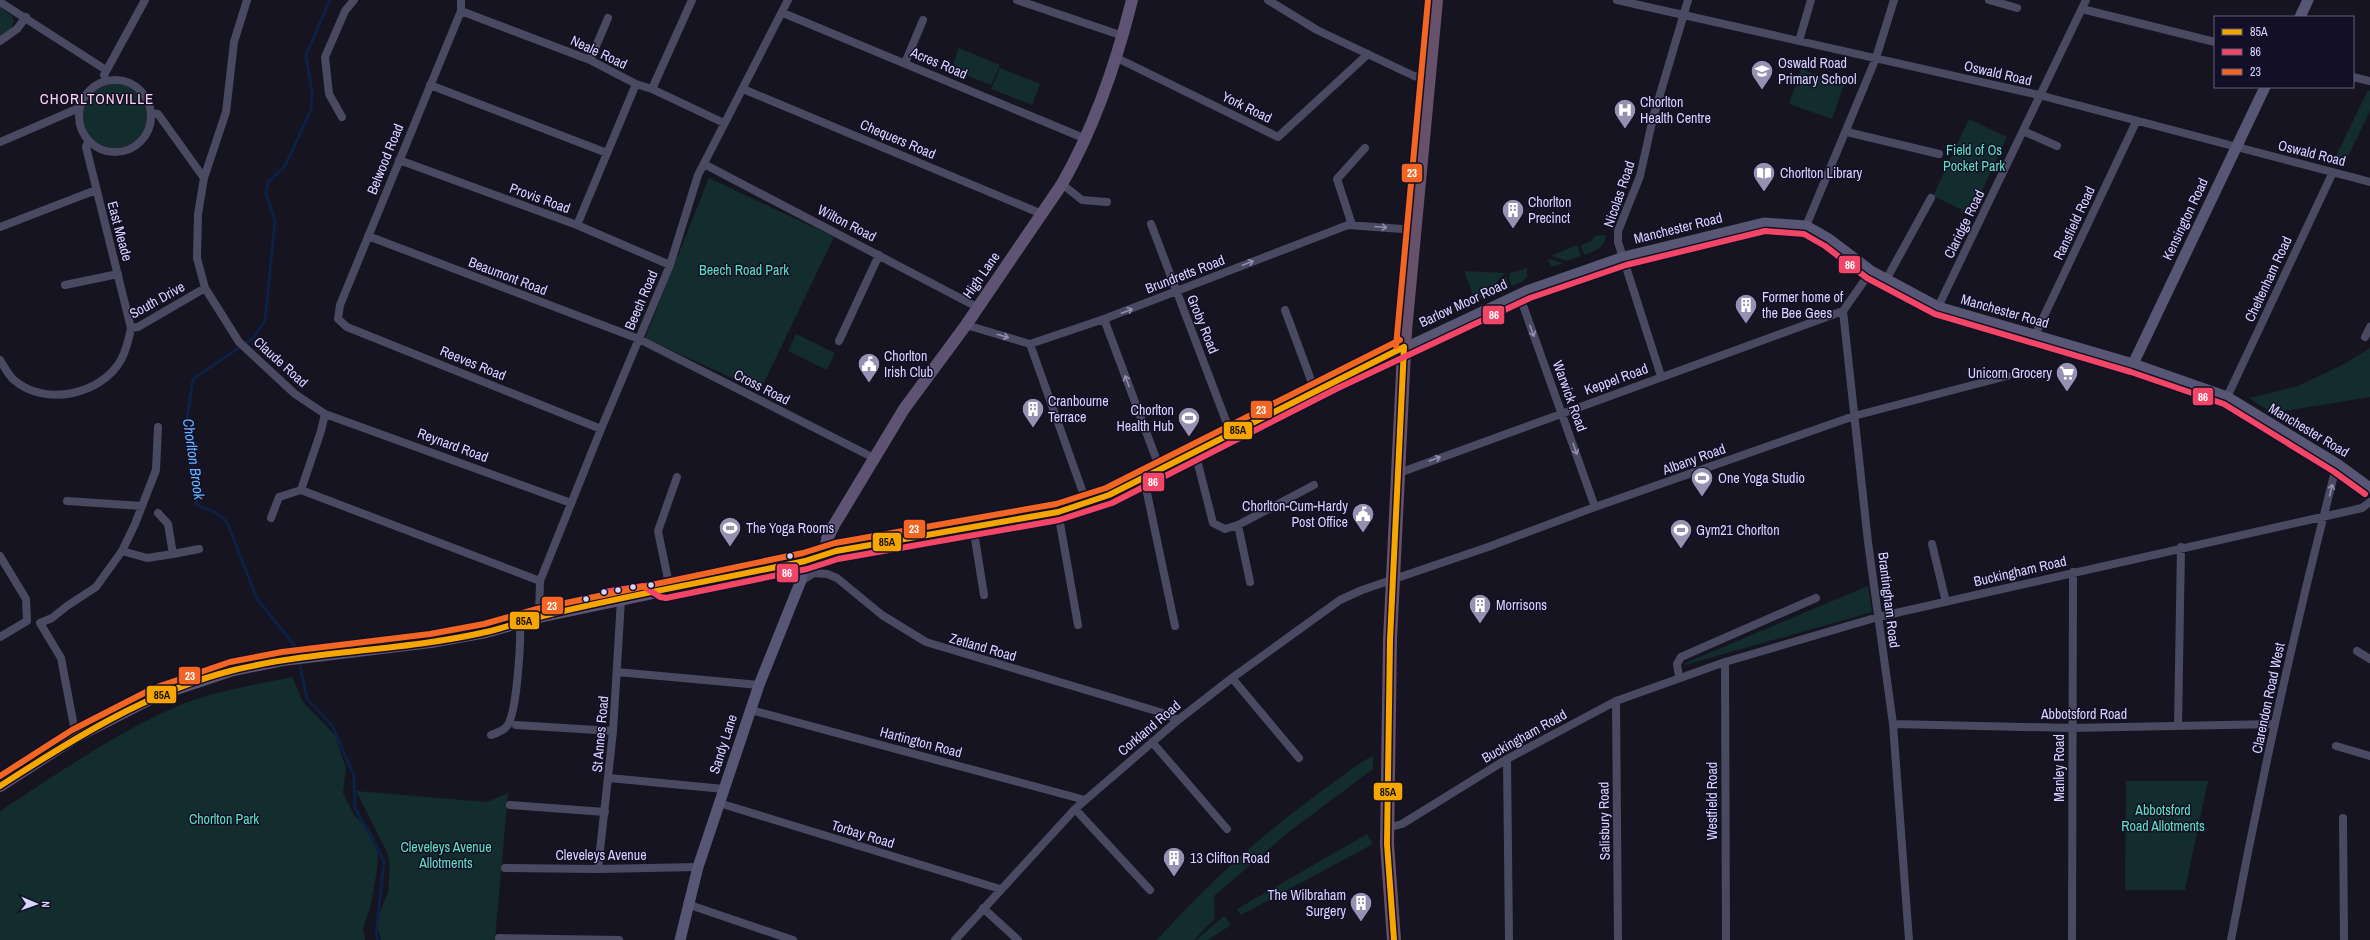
<svg xmlns="http://www.w3.org/2000/svg" width="2370" height="940" viewBox="0 0 2370 940" font-family="'Archivo Narrow',sans-serif">
<style>
.green{fill:#132c2d}
.lines{fill:none;stroke-linecap:round;stroke-linejoin:round}
.stream{stroke:#0d2144;stroke-width:3}
.street{stroke:#4a4962;stroke-width:8}
.secondary{stroke:#575674;stroke-width:11}
.primary{stroke:#5e5373;stroke-width:12}
.highway{stroke:#67516a;stroke-width:14}
.bus-1-casing{stroke:#130f26;stroke-width:9}
.bus-2-casing{stroke:#130f26;stroke-width:9}
.bus-3-casing{stroke:#130f26;stroke-width:9}
.bus-1{stroke:#f7a600;stroke-width:6}
.bus-2{stroke:#f34667;stroke-width:6}
.bus-3{stroke:#f26522;stroke-width:6}
.oneway{stroke:#928eb0}
.bus-dot{fill:#d9d4ff;stroke:#130f26;stroke-width:1.5}
.labels{text-anchor:middle;dominant-baseline:central;stroke-width:3;stroke-linejoin:round;paint-order:stroke}
.street-label{font-size:14px;fill:#d9d4ff;stroke:#130f26}
.poi-label{font-size:14px;fill:#d9d4ff;stroke:#130f26;text-anchor:start}
.park-label{font-size:14px;fill:#5fe0c0;stroke:#130f26}
.neighbourhood-label{font-size:15px;letter-spacing:1px;fill:#ffd6f0;stroke:#130f26}
.water-label{font-size:15px;font-style:italic;fill:#62b6ff;stroke:#130f26}
.line-badge{stroke:#130f26;stroke-width:1.5}
.badge-label{font-size:11px;text-anchor:middle;font-weight:bold;fill:#fff}
.pale-badge-label{font-size:11px;text-anchor:middle;font-weight:bold;fill:#111}
</style>
<rect width="100%" height="100%" fill="#161421"/>
<path class="green" d="M 0,7 L 12,16 L 14,21 L 11,30 L 0,36 Z
M 959,48 L 1000,65 L 991,85 L 951,69 Z
M 1000,68 L 1040,84 L 1032,105 L 991,89 Z
M 1801,69 L 1844,85 L 1832,119 L 1789,104 Z
M83 116a32 32 0 1 1 64 0a32 32 0 1 1-64 0Z
M 2368,90 L 2370,91 L 2370,111 L 2344,165 L 2333,162 Z
M 1969,119 L 2007,137 L 1971,214 L 1933,196 Z
M 709,178 L 834,237 L 760,391 L 645,338 Z
M 1606,235 C 1604,249 1597,250 1584,255 L 1581,245 L 1591,241 L 1595,236 Z
M 1577,245 L 1581,256 L 1567,261 L 1551,256 Z
M 1550,259 L 1563,263 L 1552,267 L 1547,260 Z
M 1527,268 L 1527,277 L 1522,282 L 1512,286 L 1509,279 L 1510,273 Z
M 1464,271 L 1506,273 C 1495,282 1488,296 1475,301 Z
M 1506,276 L 1509,286 L 1487,296 Z
M 796,334 L 835,353 L 827,370 L 788,351 Z
M 2370,348 L 2370,397 L 2272,413 L 2249,398 L 2298,386 L 2344,364 Z
M 1868,586 L 1872,612 L 1685,665 L 1685,663 Z
M 292,677 L 303,702 L 335,735 L 346,768 L 343,793 L 354,815 L 369,829 L 378,846 L 377,870 L 370,909 L 363,928 L 365,940 L 0,940 L 0,811 C 57,774 115,733 178,706 C 213,691 255,685 292,677 Z
M 1373,756 L 1373,769 L 1290,831 L 1214,896 L 1215,918 L 1194,940 L 1157,940 C 1208,883 1265,832 1327,787 C 1342,777 1357,763 1373,756 Z
M 2126,781 L 2208,781 L 2185,890 L 2125,890 Z
M 356,791 L 487,802 L 508,793 L 495,940 L 381,940 L 376,921 L 388,893 L 390,864 L 387,852 Z
M 1367,834 L 1373,844 L 1241,915 L 1237,909 Z
M 1224,916 L 1231,925 L 1208,940 L 1196,940 Z"/>
<g class="lines">
<path class="stream" d="M 297,656 L 295,646 L 257,599 L 227,522 L 215,512 L 197,505 L 187,418 L 193,379 L 253,338 L 265,321 L 275,220 L 266,194 L 268,182 L 285,166 L 311,110 L 312,92 L 306,55 L 330,0
M 299,661 L 307,699 L 332,725 L 354,776 L 355,808 L 384,861 L 376,935 L 378,940"/>
<path class="street" d="M 247,0 L 234,42 L 226,112 L 204,178 L 198,214 L 197,258 L 205,288 L 239,342 L 295,394 L 325,414 L 321,431 L 301,490 L 540,581
M 461,0 L 461,11 L 340,305 L 338,319 L 347,327 L 601,429
M 1017,0 L 1123,36
M 1268,0 L 1317,30 L 1414,76 L 1429,79
M 1617,0 L 2039,95 L 2370,182
M 1989,0 L 2017,8
M 0,2 L 106,70
M 2082,9 L 2215,42
M 461,11 L 590,60 L 636,84 L 652,89 L 724,123
M 783,13 L 1086,139
M 0,41 L 17,29 L 26,17
M 1799,41 L 1811,0
M 1117,58 L 1278,137 L 1368,54
M 590,60 L 608,18
M 905,63 L 923,20
M 104,75 L 145,0
M 2353,77 L 2370,81
M79 116a36 36 0 1 1 72 0a36 36 0 1 1-72 0Z
M 430,85 L 607,153
M 652,89 L 692,0
M 743,89 L 1042,214
M 152,113 L 158,114 L 204,178
M 342,117 L 329,94 L 325,57 L 345,11 L 354,0
M 2023,131 L 2057,146
M 1847,132 L 1939,154
M 88,141 L 86,147 L 131,328
M 0,142 L 79,108
M 399,160 L 577,225 L 670,265
M 704,164 L 977,307
M 1062,184 L 1082,200 L 1107,202
M 1151,224 L 1231,434
M 577,225 L 636,84
M 1352,225 L 1337,179 L 1365,148
M 1806,226 L 1876,58 L 1894,0
M 0,227 L 96,190
M 368,236 L 639,339 L 874,458
M 1871,271 L 1843,311 L 1868,542 L 1893,724 L 1909,940
M 1886,280 L 1931,198
M 65,285 L 118,274
M 1519,294 L 1595,507
M 1938,307 L 2086,0
M 1285,310 L 1315,391
M 1104,319 L 1160,469
M 966,325 L 1030,344 L 1104,319 L 1348,225 L 1415,230
M 2035,335 L 2136,122
M 2365,337 L 2370,327
M 839,341 L 879,255
M 1030,344 L 1087,504
M 0,360 C 4,366 8,375 14,380 C 45,407 101,395 121,360 C 126,350 129,339 131,328 L 138,327 L 205,288
M 1661,376 L 1618,242 L 1618,231 L 1640,176 L 1653,118 L 1688,0
M 2227,397 L 2333,172
M 325,414 L 571,503
M 1195,452 L 1213,523 L 1225,529 L 1238,525 L 1314,485
M 1399,473 L 1843,311
M 1142,478 L 1146,488 L 1175,626
M 67,501 L 142,506
M 1058,512 L 1078,625
M 271,518 L 279,497 L 301,490
M 1238,525 L 1250,582
M 973,526 L 984,595
M 1932,544 L 1946,602
M 122,551 L 147,558 L 173,554 L 168,524 L 158,513
M 173,554 L 199,549
M 0,556 L 26,599 L 27,621 L 0,637
M 800,582 L 814,573 L 827,574 L 837,578 L 882,615 L 926,642 L 1163,713 L 1178,720
M 670,589 L 658,531 L 677,477
M 539,617 L 540,581 L 601,429 L 670,265 L 698,175 L 788,0
M 2357,651 L 2370,659
M 1725,662 L 1726,940
M 617,672 L 759,685
M 1679,677 L 1677,664 L 1681,657 L 1816,598
M 1232,678 L 1299,758
M 1616,701 L 1618,940
M 751,710 L 1085,800
M 1893,724 L 2072,728 L 2275,724
M 516,725 L 613,731
M 2178,726 L 2181,547
M 491,735 C 497,733 503,731 507,726 C 517,714 521,640 520,622
M 76,737 L 61,658 L 40,623 L 52,618 L 67,606 L 96,587 L 122,551 L 135,524 L 156,470 L 158,427
M 1152,742 L 1227,829
M 2336,746 L 2370,756
M 1507,759 L 1509,940
M 609,778 L 724,789
M 719,803 L 1000,889
M 510,805 L 605,812
M 1075,809 L 1150,890
M 2343,818 L 2344,940
M 1387,828 L 1402,824 L 1507,759 L 1616,701 L 1725,662 L 1878,617 L 2362,508 L 2370,502
M 505,868 L 598,869 L 698,867
M 598,869 L 613,731 L 621,600
M 687,904 L 793,940
M 983,908 L 1018,940
M 499,938 L 619,940
M 955,940 L 1075,809 L 1178,720 L 1232,678 L 1340,600 L 1362,590 L 1488,547 L 1595,507 L 1854,416 L 2007,376
M 2072,940 L 2073,572
M 2231,940 C 2261,780 2296,621 2337,464"/>
<path class="secondary" d="M 2300,17 L 2308,0
M 2133,364 L 2265,87
M 825,553 L 1058,512 L 1109,495 L 1335,381 L 1527,291 L 1624,257 L 1764,223 L 1806,226 L 1829,239 L 1871,271 L 1938,307 L 2133,364 L 2227,397 L 2337,464 L 2370,488
M 680,940 L 698,867 L 759,685 L 800,583 L 805,561"/>
<path class="primary" d="M 0,786 L 76,737 L 158,695 L 233,670 L 283,660 L 431,642 L 486,632 L 539,617 L 805,561 L 825,553 L 827,539 L 834,525 L 904,409 L 966,325 L 1062,184 C 1095,126 1116,64 1132,0"/>
<path class="highway" d="M 1394,940 L 1387,844 L 1390,640 L 1405,331 L 1436,0"/>
<g class="bus-1-casing">
<path id="bus-1" d="M 0,786 C 73,739 149,691 234,670 C 317,650 403,651 486,632 C 504,628 521,621 539,617 C 627,595 717,580 805,561 L 836,551 L 1058,512 L 1109,495 L 1404,347
M 1394,940 L 1387,844 L 1390,640 L 1404,347"/>
</g>
<g class="bus-2-casing">
<path id="bus-2" d="M 604,592 L 643,586 L 660,597 L 666,598 L 807,569 L 838,559 L 1059,520 L 1112,503 L 1338,388 L 1530,298 L 1626,265 L 1765,231 L 1804,234 L 1825,246 L 1867,278 L 1935,314 L 2131,372 L 2224,404 L 2333,471 L 2365,494"/>
</g>
<g class="bus-3-casing">
<path id="bus-3" d="M 1396,346 L 1428,0
M 0,776 L 72,730 L 154,688 L 230,662 L 282,652 L 430,634 L 484,624 L 537,609 L 803,553 L 835,543 L 1056,504 L 1106,488 L 1400,340"/>
</g>
<use href="#bus-1" class="bus-1"/>
<use href="#bus-2" class="bus-2"/>
<use href="#bus-3" class="bus-3"/>
</g>
<defs><path id="oneway-shaft" d="M-6 0H5M1.5-3L5.5 0L1.5 3" fill="none" stroke-width="1.6" stroke-linecap="round" stroke-linejoin="round"/></defs>
<g class="oneway">
<use href="#oneway-shaft" transform="translate(1381 227) rotate(5)"/>
<use href="#oneway-shaft" transform="translate(1248 263) rotate(-21)"/>
<use href="#oneway-shaft" transform="translate(1127 311) rotate(-21)"/>
<use href="#oneway-shaft" transform="translate(1532 331) rotate(70)"/>
<use href="#oneway-shaft" transform="translate(1003 336) rotate(17)"/>
<use href="#oneway-shaft" transform="translate(1127 381) rotate(-111)"/>
<use href="#oneway-shaft" transform="translate(1575 449) rotate(71)"/>
<use href="#oneway-shaft" transform="translate(1435 459) rotate(-20)"/>
<use href="#oneway-shaft" transform="translate(2331 490) rotate(-76)"/>
</g>
<defs>
<g id="school-pin" transform="scale(1.15)"><path d="M0 17L-7.5 6A9.5 9.5 0 1 1 7.5 6Z" fill="#9591b1" stroke="#130f26"/><path d="M0-5L7-2L0 1L-7-2ZM-4 1L0 2.5L4 1V4Q0 6-4 4Z" fill="#fff"/></g>
<g id="hospital-pin" transform="scale(1.15)"><path d="M0 17L-7.5 6A9.5 9.5 0 1 1 7.5 6Z" fill="#9591b1" stroke="#130f26"/><path d="M-5-5h3v3.5h4V-5h3V5h-3V1.5h-4V5h-3Z" fill="#fff"/></g>
<g id="library-pin" transform="scale(1.15)"><path d="M0 17L-7.5 6A9.5 9.5 0 1 1 7.5 6Z" fill="#9591b1" stroke="#130f26"/><path d="M-6-4Q-3-5.5-.7-3.5V5Q-3 3-6 4ZM6-4Q3-5.5 .7-3.5V5Q3 3 6 4Z" fill="#fff"/></g>
<g id="building-pin" transform="scale(1.15)"><path d="M0 17L-7.5 6A9.5 9.5 0 1 1 7.5 6Z" fill="#9591b1" stroke="#130f26"/><path d="M-4-6H4V6H1V3H-1V6H-4ZM-2.5-4.3h1.7v1.8h-1.7ZM.8-4.3h1.7v1.8H.8ZM-2.5-1h1.7V.8h-1.7ZM.8-1h1.7V.8H.8Z" fill="#fff"/></g>
<g id="civic-pin" transform="scale(1.15)"><path d="M0 17L-7.5 6A9.5 9.5 0 1 1 7.5 6Z" fill="#9591b1" stroke="#130f26"/><path d="M-.6-6.5H3V-4.5H.6V-3L4-1V1h2V6H-6V1h2V-1L-.6-3ZM-1.2 2.5V6h2.4V2.5Z" fill="#fff"/></g>
<g id="supermarket-pin" transform="scale(1.15)"><path d="M0 17L-7.5 6A9.5 9.5 0 1 1 7.5 6Z" fill="#9591b1" stroke="#130f26"/><path d="M-6-5.5h2.5l.6 2H6L4.5 2H-2.5L-4.4-4H-6ZM-1.5 3.2a1.3 1.3 0 1 0 .1 0ZM3 3.2a1.3 1.3 0 1 0 .1 0Z" fill="#fff"/></g>
<g id="stadium-pin" transform="scale(1.15)"><path d="M0 17L-7.5 6A9.5 9.5 0 1 1 7.5 6Z" fill="#9591b1" stroke="#130f26"/><path d="M0-5a6.5 5 0 1 0 0 10a6.5 5 0 1 0 0-10ZM-3.5-1.8h7v3.6h-7Z" fill="#fff"/></g>
</defs>
<g fill-rule="evenodd">
<use href="#school-pin" x="1762" y="71"/>
<use href="#hospital-pin" x="1625" y="110"/>
<use href="#library-pin" x="1764" y="173"/>
<use href="#building-pin" x="1513" y="210"/>
<use href="#building-pin" x="1746" y="305"/>
<use href="#civic-pin" x="869" y="364"/>
<use href="#supermarket-pin" x="2067" y="373"/>
<use href="#building-pin" x="1033" y="409"/>
<use href="#stadium-pin" x="1189" y="418"/>
<use href="#stadium-pin" x="1702" y="478"/>
<use href="#civic-pin" x="1363" y="514"/>
<use href="#stadium-pin" x="730" y="528"/>
<use href="#stadium-pin" x="1681" y="530"/>
<use href="#building-pin" x="1480" y="605"/>
<use href="#building-pin" x="1174" y="858"/>
<use href="#building-pin" x="1361" y="903"/>
</g>
<g class="bus-dot">
<circle cx="790" cy="556" r="3.5"/>
<circle cx="651" cy="585" r="3.5"/>
<circle cx="633" cy="587" r="3.5"/>
<circle cx="618" cy="590" r="3.5"/>
<circle cx="604" cy="592" r="3.5"/>
<circle cx="586" cy="599" r="3.5"/>
</g>
<g class="labels">
<g class="street-label">
<text transform="translate(599 52) rotate(25)">Neale Road</text>
<text transform="translate(939 63) rotate(23)">Acres Road</text>
<text transform="translate(1998 73) rotate(13)">Oswald Road</text>
<text transform="translate(1247 107) rotate(26)">York Road</text>
<text transform="translate(898 139) rotate(23)">Chequers Road</text>
<text transform="translate(2312 153) rotate(14)">Oswald Road</text>
<text transform="translate(385 159) rotate(-68)">Belwood Road</text>
<text transform="translate(1619 194) rotate(-71)">Nicolas Road</text>
<text transform="translate(540 198) rotate(20)">Provis Road</text>
<text transform="translate(2185 219) rotate(-65)">Kensington Road</text>
<text transform="translate(847 223) rotate(27)">Wilton Road</text>
<text transform="translate(2074 223) rotate(-65)">Ransfield Road</text>
<text transform="translate(1964 224) rotate(-64)">Claridge Road</text>
<text transform="translate(1678 228) rotate(-14)">Manchester Road</text>
<text transform="translate(120 231) rotate(75)">East Meade</text>
<text transform="translate(1185 274) rotate(-21)">Brundretts Road</text>
<text transform="translate(981 275) rotate(-55)">High Lane</text>
<text transform="translate(508 276) rotate(21)">Beaumont Road</text>
<text transform="translate(2268 279) rotate(-65)">Cheltenham Road</text>
<text transform="translate(157 300) rotate(-29)">South Drive</text>
<text transform="translate(641 300) rotate(-67)">Beech Road</text>
<text transform="translate(1463 303) rotate(-25)">Barlow Moor Road</text>
<text transform="translate(2005 311) rotate(16)">Manchester Road</text>
<text transform="translate(1203 324) rotate(68)">Groby Road</text>
<text transform="translate(281 362) rotate(42)">Claude Road</text>
<text transform="translate(473 363) rotate(22)">Reeves Road</text>
<text transform="translate(1616 379) rotate(-20)">Keppel Road</text>
<text transform="translate(762 387) rotate(27)">Cross Road</text>
<text transform="translate(1570 396) rotate(70)">Warwick Road</text>
<text transform="translate(2309 430) rotate(31)">Manchester Road</text>
<text transform="translate(453 445) rotate(20)">Reynard Road</text>
<text transform="translate(1694 459) rotate(-20)">Albany Road</text>
<text transform="translate(2020 571) rotate(-13)">Buckingham Road</text>
<text transform="translate(1889 600) rotate(83)">Brantingham Road</text>
<text transform="translate(983 647) rotate(16)">Zetland Road</text>
<text transform="translate(2268 698) rotate(-78)">Clarendon Road West</text>
<text x="2084" y="714">Abbotsford Road</text>
<text transform="translate(1149 728) rotate(-40)">Corkland Road</text>
<text transform="translate(600 734) rotate(-85)">St Annes Road</text>
<text transform="translate(1524 736) rotate(-29)">Buckingham Road</text>
<text transform="translate(921 742) rotate(15)">Hartington Road</text>
<text transform="translate(723 744) rotate(-72)">Sandy Lane</text>
<text transform="translate(2059 768) rotate(-90)">Manley Road</text>
<text transform="translate(1712 801) rotate(-90)">Westfield Road</text>
<text transform="translate(1604 821) rotate(-91)">Salisbury Road</text>
<text transform="translate(863 834) rotate(17)">Torbay Road</text>
<text x="601" y="855">Cleveleys Avenue</text>
</g>
<g class="poi-label">
<text x="1778" y="63">Oswald Road<tspan x="1778" dy="16">Primary School</tspan></text>
<text x="1640" y="102">Chorlton<tspan x="1640" dy="16">Health Centre</tspan></text>
<text x="1780" y="173">Chorlton Library</text>
<text x="1528" y="202">Chorlton<tspan x="1528" dy="16">Precinct</tspan></text>
<text x="1762" y="297">Former home of<tspan x="1762" dy="16">the Bee Gees</tspan></text>
<text x="884" y="356">Chorlton<tspan x="884" dy="16">Irish Club</tspan></text>
<text x="2052" y="373" text-anchor="end">Unicorn Grocery</text>
<text x="1048" y="401">Cranbourne<tspan x="1048" dy="16">Terrace</tspan></text>
<text x="1174" y="410" text-anchor="end">Chorlton<tspan x="1174" dy="16">Health Hub</tspan></text>
<text x="1718" y="478">One Yoga Studio</text>
<text x="1348" y="506" text-anchor="end">Chorlton-Cum-Hardy<tspan x="1348" dy="16">Post Office</tspan></text>
<text x="746" y="528">The Yoga Rooms</text>
<text x="1696" y="530">Gym21 Chorlton</text>
<text x="1496" y="605">Morrisons</text>
<text x="1190" y="858">13 Clifton Road</text>
<text x="1346" y="895" text-anchor="end">The Wilbraham<tspan x="1346" dy="16">Surgery</tspan></text>
</g>
<g class="park-label">
<text x="1974" y="150">Field of Os<tspan x="1974" dy="16">Pocket Park</tspan></text>
<text x="744" y="270">Beech Road Park</text>
<text x="2163" y="810">Abbotsford<tspan x="2163" dy="16">Road Allotments</tspan></text>
<text x="224" y="819">Chorlton Park</text>
<text x="446" y="847">Cleveleys Avenue<tspan x="446" dy="16">Allotments</tspan></text>
</g>
<g class="neighbourhood-label">
<text x="97" y="98">CHORLTONVILLE</text>
</g>
<g class="water-label">
<text transform="translate(194 459) rotate(82)">Chorlton Brook</text>
</g>
</g>
<g class="line-badge">
<rect x="1401" y="163" width="22" height="20" rx="4" fill="#f26522"/>
<rect x="1838" y="255" width="23" height="19" rx="4" fill="#f34667"/>
<rect x="1482" y="305" width="23" height="20" rx="4" fill="#f34667"/>
<rect x="2192" y="387" width="22" height="19" rx="4" fill="#f34667"/>
<rect x="1250" y="400" width="23" height="19" rx="4" fill="#f26522"/>
<rect x="1223" y="421" width="30" height="19" rx="4" fill="#f7a600"/>
<rect x="1142" y="472" width="23" height="20" rx="4" fill="#f34667"/>
<rect x="903" y="519" width="23" height="20" rx="4" fill="#f26522"/>
<rect x="872" y="532" width="30" height="20" rx="4" fill="#f7a600"/>
<rect x="776" y="563" width="23" height="20" rx="4" fill="#f34667"/>
<rect x="541" y="596" width="23" height="19" rx="4" fill="#f26522"/>
<rect x="509" y="611" width="31" height="19" rx="4" fill="#f7a600"/>
<rect x="178" y="666" width="23" height="19" rx="4" fill="#f26522"/>
<rect x="146" y="685" width="31" height="19" rx="4" fill="#f7a600"/>
<rect x="1373" y="782" width="30" height="19" rx="4" fill="#f7a600"/>
</g>
<g class="badge-label">
<text x="1412" y="177">23</text>
<text x="1850" y="269">86</text>
<text x="1494" y="319">86</text>
<text x="2203" y="401">86</text>
<text x="1261" y="414">23</text>
<text x="1153" y="486">86</text>
<text x="914" y="533">23</text>
<text x="787" y="577">86</text>
<text x="552" y="610">23</text>
<text x="190" y="680">23</text>
</g>
<g class="pale-badge-label">
<text x="1238" y="434">85A</text>
<text x="887" y="546">85A</text>
<text x="524" y="625">85A</text>
<text x="162" y="699">85A</text>
<text x="1388" y="796">85A</text>
</g>
<rect x="2214" y="16" width="140" height="72" fill="#130f26" stroke="#625e7d"/>
<rect x="2222" y="29" width="20" height="6" fill="#f7a600" stroke="#625e7d"/>
<text x="2250" y="36" font-size="12" fill="#d9d4ff">85A</text>
<rect x="2222" y="49" width="20" height="6" fill="#f34667" stroke="#625e7d"/>
<text x="2250" y="56" font-size="12" fill="#d9d4ff">86</text>
<rect x="2222" y="69" width="20" height="6" fill="#f26522" stroke="#625e7d"/>
<text x="2250" y="76" font-size="12" fill="#d9d4ff">23</text>
<g transform="translate(36 904) rotate(92)" stroke="#130f26" stroke-width="3" paint-order="stroke">
<path d="M0-3L7 15L0 10L-7 15Z" fill="#d9d4ff"/>
<text y="-6" font-size="11" font-weight="bold" text-anchor="middle" fill="#d9d4ff">N</text>
</g>
</svg>
